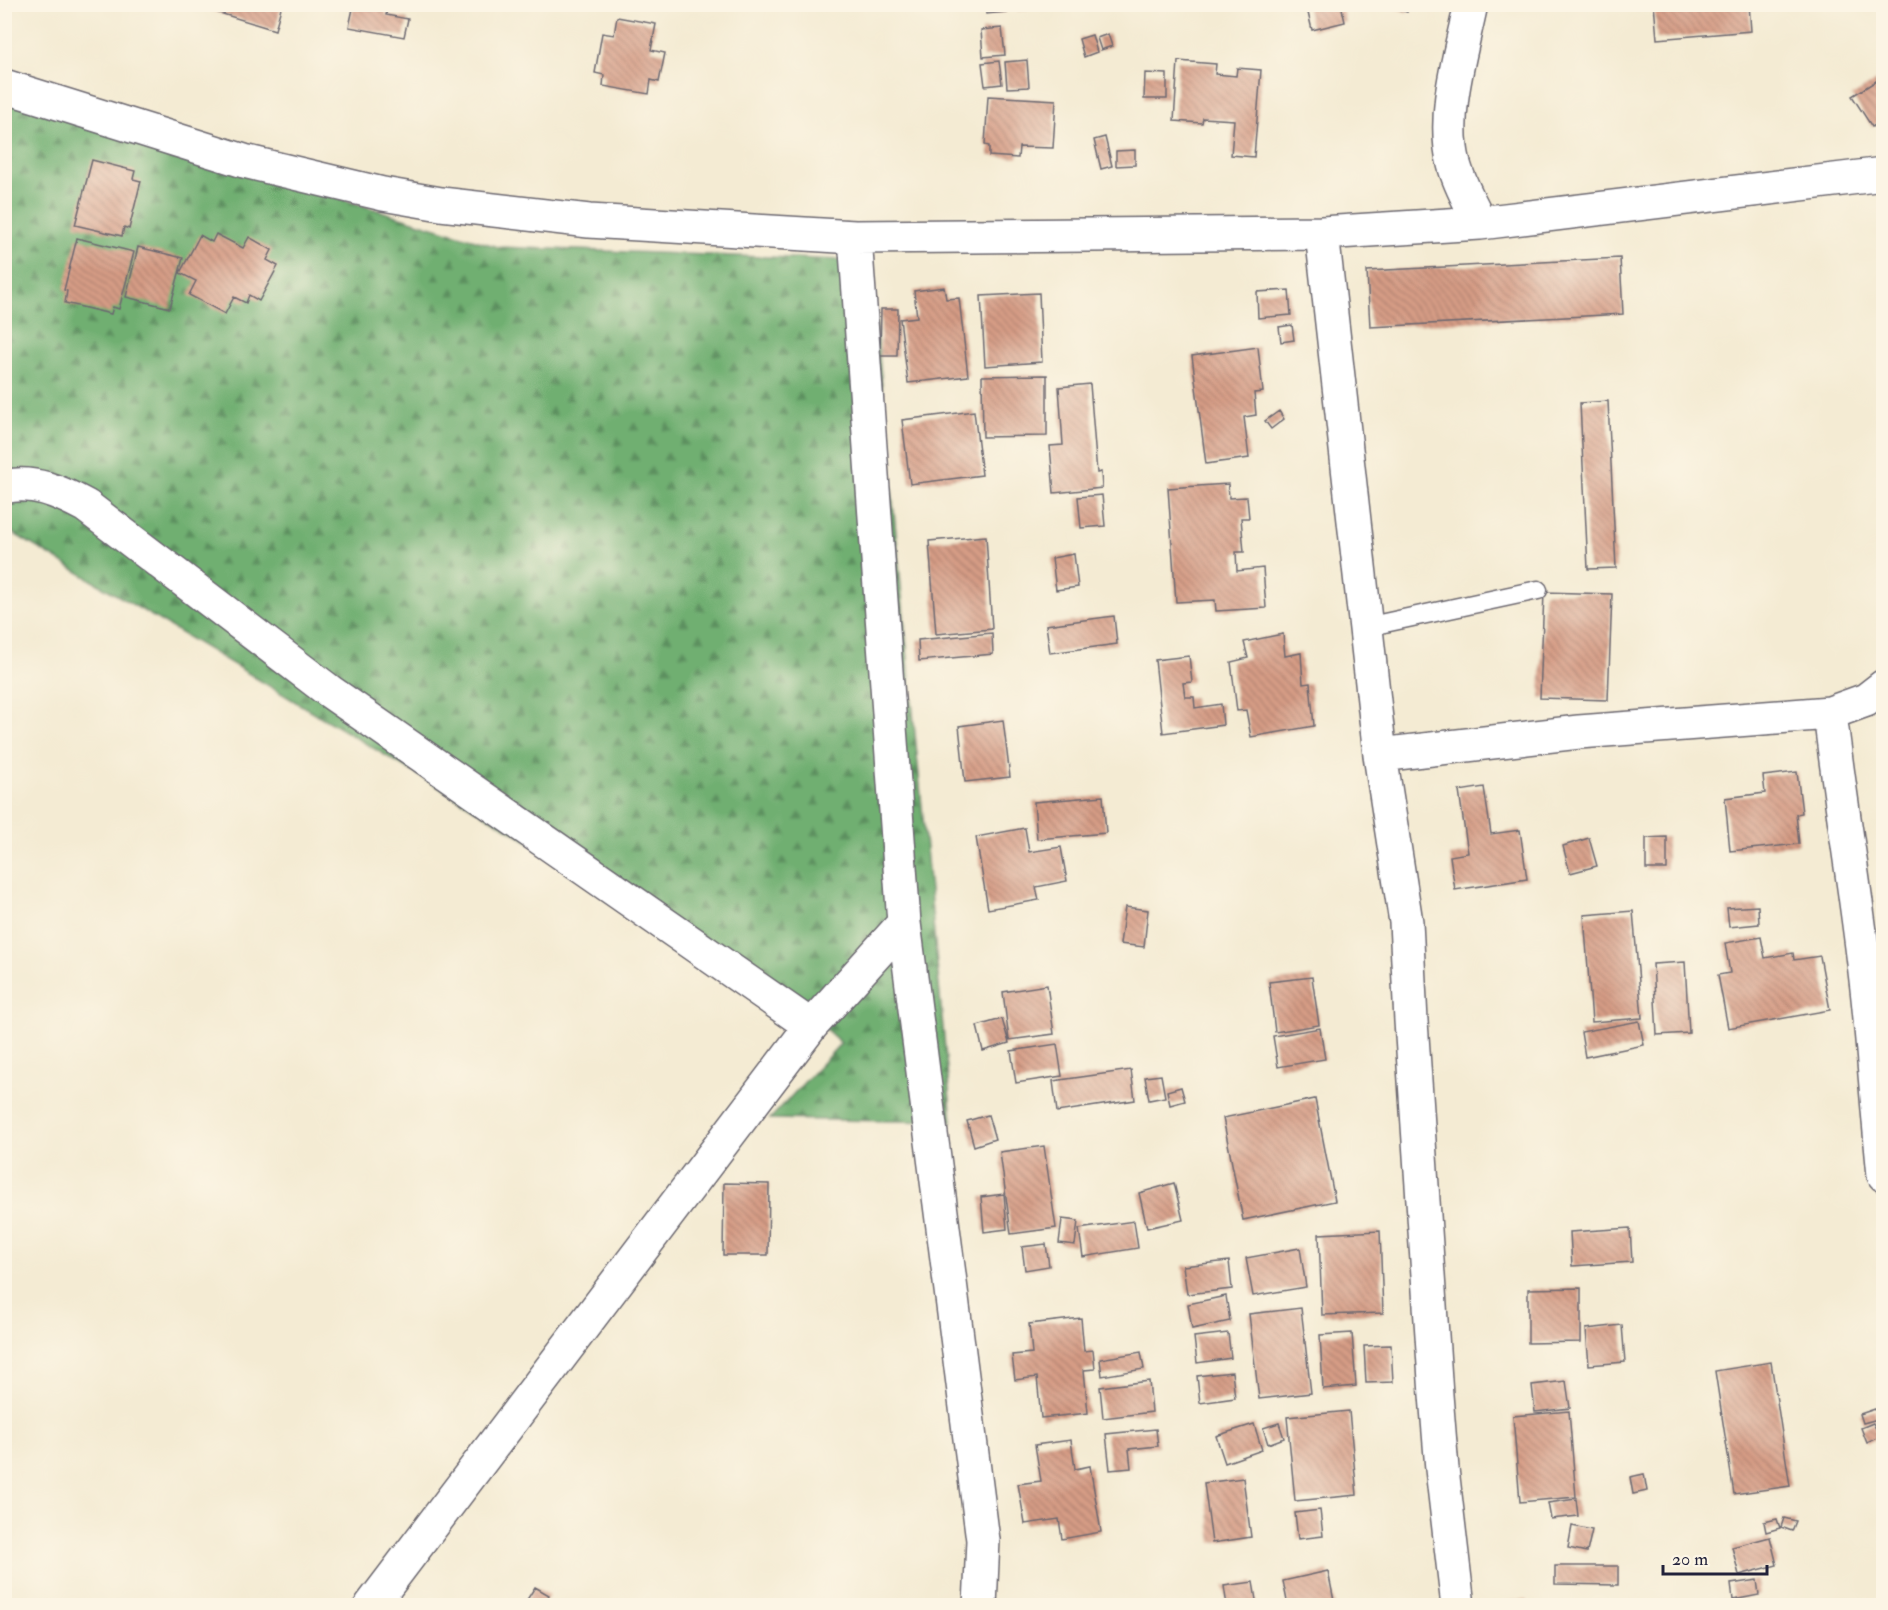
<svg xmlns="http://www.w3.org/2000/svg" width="1888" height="1610" viewBox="0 0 1888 1610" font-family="'IM FELL Double Pica',serif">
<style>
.forest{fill:url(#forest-firs);stroke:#496856;stroke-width:1.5}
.building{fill:url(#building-back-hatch)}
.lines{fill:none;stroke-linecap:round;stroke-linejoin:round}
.service-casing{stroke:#6c6870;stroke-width:21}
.minor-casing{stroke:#6c6870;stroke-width:36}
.service{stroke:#fff;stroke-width:18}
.minor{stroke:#fff;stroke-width:33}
</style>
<defs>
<pattern id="forest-firs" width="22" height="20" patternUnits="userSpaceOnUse" patternTransform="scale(1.5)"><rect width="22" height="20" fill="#70af71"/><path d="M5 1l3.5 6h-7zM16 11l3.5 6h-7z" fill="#5c8e5e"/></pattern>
<pattern id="building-back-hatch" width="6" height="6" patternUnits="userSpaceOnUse" patternTransform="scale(1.5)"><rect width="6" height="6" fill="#d69c85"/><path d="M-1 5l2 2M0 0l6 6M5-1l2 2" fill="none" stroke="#ad7f6e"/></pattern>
</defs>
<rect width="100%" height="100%" fill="#fcf5e5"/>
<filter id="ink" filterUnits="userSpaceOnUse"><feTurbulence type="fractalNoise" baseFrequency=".0167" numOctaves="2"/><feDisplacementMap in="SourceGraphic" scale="12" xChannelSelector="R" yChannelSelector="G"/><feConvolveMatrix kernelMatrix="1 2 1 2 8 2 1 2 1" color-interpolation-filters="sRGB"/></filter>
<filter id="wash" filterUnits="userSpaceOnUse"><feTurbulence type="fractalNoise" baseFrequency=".008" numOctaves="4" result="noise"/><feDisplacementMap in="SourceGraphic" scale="24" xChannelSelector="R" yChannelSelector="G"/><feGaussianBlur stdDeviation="1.35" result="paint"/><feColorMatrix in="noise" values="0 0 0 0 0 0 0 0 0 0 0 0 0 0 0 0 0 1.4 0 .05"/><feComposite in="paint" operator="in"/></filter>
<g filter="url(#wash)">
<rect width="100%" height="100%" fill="#f4ebd3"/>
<path class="forest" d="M 5,96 L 498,247 L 870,261 L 952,1122 L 770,1119 L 841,1043 L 818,1022 L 494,820 L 11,532 L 5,511 Z"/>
<g id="blocks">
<path class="building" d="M 190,4 L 282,4 L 275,30 Z
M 354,4 L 388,4 L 386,15 L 408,19 L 404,37 L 349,27 Z
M 985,4 L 1005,4 L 1006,12 L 986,14 Z
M 1017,4 L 1042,4 L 1042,5 L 1018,11 Z
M 1306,4 L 1341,4 L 1345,22 L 1312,30 Z
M 1393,4 L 1410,4 L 1407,12 L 1392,7 Z
M 1654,4 L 1749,4 L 1751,31 L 1657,39 Z
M 617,17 L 656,24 L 651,50 L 665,53 L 659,82 L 651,80 L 649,94 L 603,86 L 604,75 L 595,73 L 602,33 L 614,35 Z
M 1002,28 L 1005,55 L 983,57 L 981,30 Z
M 1108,34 L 1112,46 L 1101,50 L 1097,38 Z
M 1092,35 L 1097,52 L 1084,57 L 1079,39 Z
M 1027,60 L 1029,87 L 1007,88 L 1005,62 Z
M 999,61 L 1002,84 L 985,86 L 982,63 Z
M 1178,61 L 1216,64 L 1215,74 L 1236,76 L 1237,68 L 1261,70 L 1254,157 L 1231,155 L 1234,120 L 1203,118 L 1202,123 L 1174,121 Z
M 1145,73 L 1167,74 L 1167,99 L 1144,99 Z
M 1884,76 L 1884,119 L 1872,127 L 1852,96 Z
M 988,96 L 1056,100 L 1053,148 L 1019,147 L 1018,158 L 989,156 L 989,146 L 985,145 Z
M 1105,137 L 1112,166 L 1101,169 L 1094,140 Z
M 1135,150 L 1135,165 L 1116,166 L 1116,151 Z
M 92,160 L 135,171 L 133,179 L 141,181 L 129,229 L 124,227 L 122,236 L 75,225 Z
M 216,234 L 243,248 L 249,237 L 272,250 L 267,260 L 278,266 L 259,301 L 249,295 L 246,303 L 234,297 L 225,314 L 189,295 L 196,281 L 180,273 L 200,235 L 212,242 Z
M 77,238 L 134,252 L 119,309 L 113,307 L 111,314 L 65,303 L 67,291 L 64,290 Z
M 138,247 L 183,258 L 170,308 L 126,297 Z
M 1620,258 L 1623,314 L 1370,327 L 1367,271 Z
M 944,287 L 946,299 L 959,298 L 968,376 L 908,383 L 900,319 L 917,317 L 914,291 Z
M 1289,290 L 1291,315 L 1258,318 L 1257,292 Z
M 1039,293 L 1042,362 L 985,366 L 981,296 Z
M 881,309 L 898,309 L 897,356 L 880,356 Z
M 1292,325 L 1294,340 L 1281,342 L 1279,327 Z
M 1258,347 L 1263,392 L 1254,393 L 1256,415 L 1244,417 L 1249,458 L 1206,464 L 1192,356 Z
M 1047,375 L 1047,436 L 983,437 L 982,376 Z
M 1090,384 L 1097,473 L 1101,472 L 1102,488 L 1054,493 L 1050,446 L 1063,445 L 1059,387 Z
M 1608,401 L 1616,568 L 1588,569 L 1580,403 Z
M 974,411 L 982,475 L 910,484 L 902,420 Z
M 1279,411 L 1284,419 L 1271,429 L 1265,421 Z
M 1228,484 L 1229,498 L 1247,497 L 1249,518 L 1241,518 L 1244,552 L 1236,552 L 1237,571 L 1263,568 L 1266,608 L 1216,611 L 1215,600 L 1176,602 L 1168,488 Z
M 1102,495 L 1105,526 L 1081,528 L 1078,497 Z
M 986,536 L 992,629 L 936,634 L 929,541 Z
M 1074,554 L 1078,587 L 1056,590 L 1052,558 Z
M 1544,592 L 1612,594 L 1608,700 L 1540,698 Z
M 1114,616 L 1117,644 L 1050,653 L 1046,625 Z
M 992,633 L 993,654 L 919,661 L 918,640 Z
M 1283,634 L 1285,656 L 1301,653 L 1303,684 L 1310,683 L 1314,726 L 1251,737 L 1246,710 L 1237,711 L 1231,662 L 1248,658 L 1244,642 Z
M 1189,656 L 1192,682 L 1183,683 L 1185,697 L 1194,697 L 1195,708 L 1221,704 L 1223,725 L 1163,733 L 1155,660 Z
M 1003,720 L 1010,777 L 965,782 L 959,726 Z
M 1797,772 L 1802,813 L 1796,814 L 1799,844 L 1730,851 L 1725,798 L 1765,793 L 1763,776 Z
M 1484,787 L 1491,834 L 1520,830 L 1527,879 L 1455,890 L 1450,856 L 1468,853 L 1459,791 Z
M 1103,796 L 1106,833 L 1037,839 L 1034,802 Z
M 1025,828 L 1029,852 L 1061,847 L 1067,881 L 1036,887 L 1039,900 L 988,909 L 976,837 Z
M 1667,837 L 1667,869 L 1646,869 L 1646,838 Z
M 1589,838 L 1597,866 L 1570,873 L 1563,846 Z
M 1758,906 L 1759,924 L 1729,927 L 1727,908 Z
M 1125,907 L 1148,910 L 1144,947 L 1120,944 Z
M 1633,911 L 1642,1018 L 1592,1022 L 1584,915 Z
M 1761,937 L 1765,958 L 1793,953 L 1794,960 L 1820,956 L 1830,1010 L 1728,1028 L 1718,975 L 1730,973 L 1725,943 Z
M 1685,962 L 1689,1033 L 1657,1035 L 1653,964 Z
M 1312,977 L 1319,1025 L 1275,1032 L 1269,982 Z
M 1047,985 L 1054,1034 L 1009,1040 L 1003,992 Z
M 1002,1019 L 1009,1043 L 983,1051 L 977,1026 Z
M 1639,1021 L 1644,1045 L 1585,1057 L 1581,1032 Z
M 1320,1028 L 1325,1059 L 1278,1067 L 1273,1036 Z
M 1057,1044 L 1062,1076 L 1016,1083 L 1011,1051 Z
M 1131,1070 L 1135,1100 L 1057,1112 L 1053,1081 Z
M 1161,1075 L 1165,1097 L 1149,1100 L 1145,1077 Z
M 1181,1087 L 1185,1101 L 1170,1105 L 1167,1091 Z
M 1315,1099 L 1335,1201 L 1243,1220 L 1223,1118 Z
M 988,1115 L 995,1139 L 974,1146 L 967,1121 Z
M 1044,1146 L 1056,1228 L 1011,1234 L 1000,1152 Z
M 724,1183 L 769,1184 L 768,1255 L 723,1255 Z
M 1174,1183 L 1183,1220 L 1147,1228 L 1139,1193 Z
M 1004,1194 L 1007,1229 L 984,1232 L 981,1197 Z
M 1062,1219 L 1078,1221 L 1075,1245 L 1059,1243 Z
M 1134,1221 L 1138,1248 L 1083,1257 L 1079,1229 Z
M 1630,1228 L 1632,1262 L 1572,1266 L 1570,1232 Z
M 1380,1231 L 1383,1313 L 1322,1315 L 1319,1234 Z
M 1046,1244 L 1049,1266 L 1025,1270 L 1022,1247 Z
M 1300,1248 L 1306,1287 L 1253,1296 L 1246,1258 Z
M 1229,1261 L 1232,1289 L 1187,1294 L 1183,1266 Z
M 1581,1288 L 1581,1342 L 1528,1343 L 1528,1289 Z
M 1226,1296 L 1230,1321 L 1192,1329 L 1188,1304 Z
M 1301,1308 L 1311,1393 L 1259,1399 L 1249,1314 Z
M 1081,1318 L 1084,1351 L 1093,1350 L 1095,1369 L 1084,1370 L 1088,1413 L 1041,1418 L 1037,1377 L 1015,1380 L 1012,1355 L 1032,1353 L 1029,1324 Z
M 1622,1325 L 1625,1362 L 1589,1365 L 1586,1329 Z
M 1228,1333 L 1231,1358 L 1197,1363 L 1194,1337 Z
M 1352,1333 L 1356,1386 L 1323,1389 L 1320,1335 Z
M 1391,1345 L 1393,1382 L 1366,1383 L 1364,1346 Z
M 1141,1352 L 1144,1369 L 1102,1376 L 1100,1359 Z
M 1771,1362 L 1790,1486 L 1734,1494 L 1715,1371 Z
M 1232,1372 L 1235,1398 L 1200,1403 L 1197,1376 Z
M 1149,1381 L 1152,1412 L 1103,1418 L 1100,1387 Z
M 1566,1381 L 1570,1408 L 1535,1412 L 1532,1385 Z
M 1875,1409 L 1878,1419 L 1863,1423 L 1860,1414 Z
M 1349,1411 L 1357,1495 L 1295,1501 L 1287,1417 Z
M 1569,1411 L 1576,1497 L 1520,1502 L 1513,1416 Z
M 1279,1423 L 1284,1438 L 1268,1444 L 1263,1428 Z
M 1873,1423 L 1880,1437 L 1867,1443 L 1861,1428 Z
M 1254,1424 L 1262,1450 L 1225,1463 L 1216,1436 Z
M 1156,1429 L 1158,1446 L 1129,1449 L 1131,1468 L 1110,1470 L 1106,1434 Z
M 1071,1440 L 1075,1469 L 1090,1466 L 1101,1532 L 1062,1539 L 1059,1519 L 1025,1524 L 1018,1484 L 1041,1481 L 1035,1445 Z
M 1644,1474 L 1647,1491 L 1633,1494 L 1630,1477 Z
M 1243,1478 L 1251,1537 L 1212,1543 L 1204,1483 Z
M 1576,1499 L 1578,1516 L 1551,1519 L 1548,1503 Z
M 1320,1510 L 1323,1536 L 1298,1539 L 1295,1513 Z
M 1784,1518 L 1796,1521 L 1792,1531 L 1781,1527 Z
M 1777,1519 L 1780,1528 L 1766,1532 L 1764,1522 Z
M 1572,1526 L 1592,1530 L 1587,1552 L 1568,1548 Z
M 1770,1537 L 1777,1565 L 1739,1575 L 1732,1547 Z
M 1555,1566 L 1618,1566 L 1618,1585 L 1555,1584 Z
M 1328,1571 L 1335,1606 L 1288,1606 L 1283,1581 Z
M 1757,1580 L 1759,1595 L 1733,1600 L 1731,1584 Z
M 1253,1582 L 1257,1606 L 1227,1606 L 1224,1586 Z
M 535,1587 L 549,1595 L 543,1606 L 523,1606 Z
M 1527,1599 L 1528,1606 L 1505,1606 L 1505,1602 Z"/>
</g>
</g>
<g filter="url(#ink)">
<use href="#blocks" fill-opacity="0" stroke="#6c6870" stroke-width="1.5"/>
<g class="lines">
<g class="service-casing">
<path id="service" d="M 1366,627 L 1538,590"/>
</g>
<g class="minor-casing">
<path id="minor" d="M 1471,4 C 1461,53 1441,114 1454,164 C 1459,184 1471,204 1480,223
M 4,86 L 244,161 L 383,194 L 441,204 L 589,221 L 855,237 L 1322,233 L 1480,223 L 1884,174
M 1322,233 L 1380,755 L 1406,922 L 1411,1021 L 1436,1395 L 1442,1469 L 1458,1606
M 855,237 L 904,923 L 983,1540 L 980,1606
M 4,487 C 32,479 62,493 86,506 L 329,691 L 811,1026
M 1830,713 C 1841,808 1858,902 1868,998 C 1874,1056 1878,1116 1884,1175
M 1380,755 L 1579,732 L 1830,713 L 1866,700 L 1884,686
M 371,1606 L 811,1026 L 904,923"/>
</g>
<use href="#service" class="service"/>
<use href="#minor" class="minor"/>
</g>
</g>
<rect width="1888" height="1610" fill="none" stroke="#fcf5e5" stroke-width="24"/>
<path d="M1663 1565v9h104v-9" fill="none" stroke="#22223b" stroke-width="3"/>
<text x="1672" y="1565" font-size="18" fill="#22223b" stroke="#fcf5e5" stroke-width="4.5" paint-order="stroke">20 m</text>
</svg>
